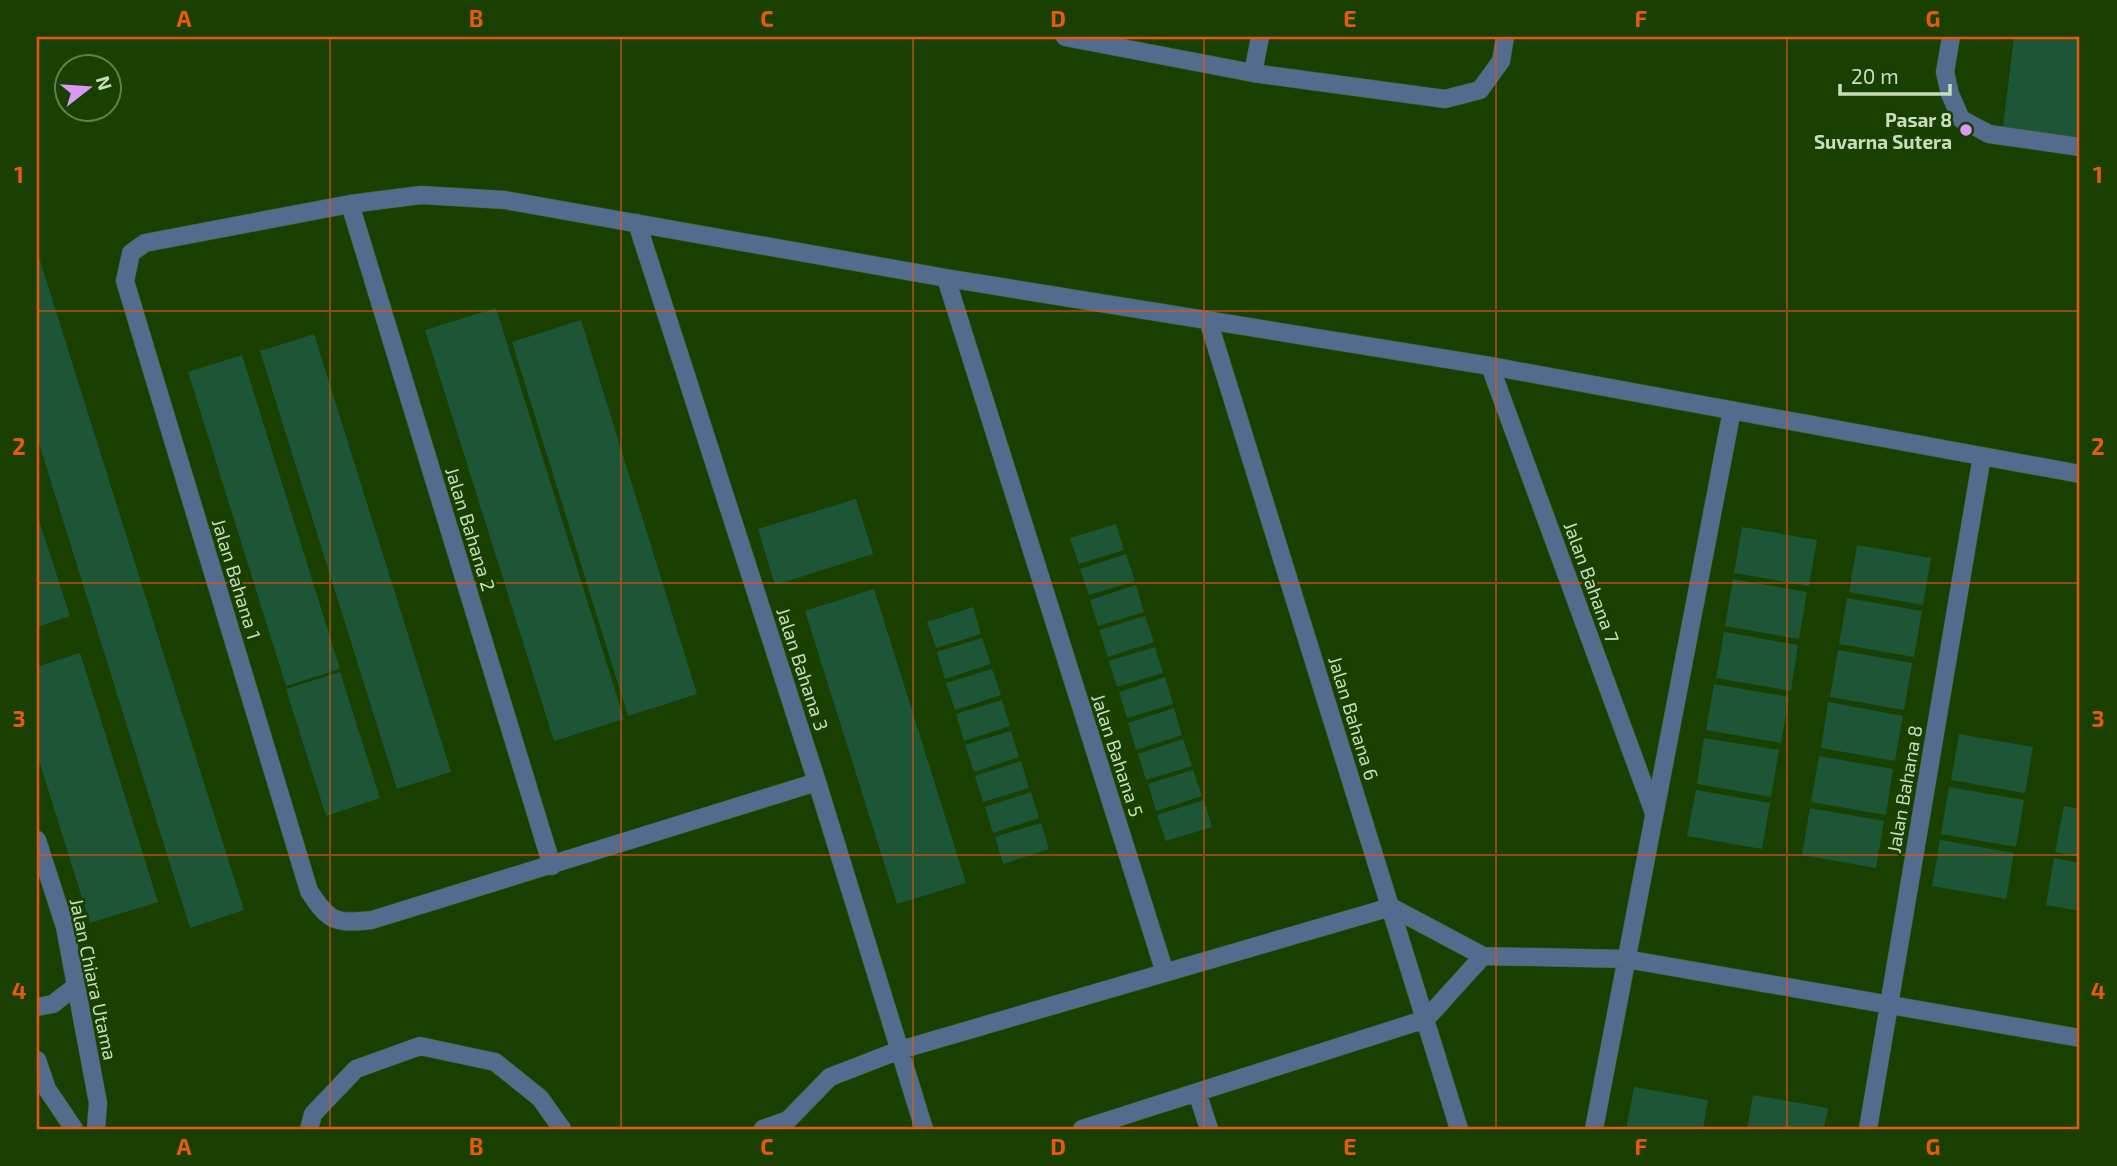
<svg xmlns="http://www.w3.org/2000/svg" width="2117" height="1166" viewBox="0 0 2117 1166" font-family="'Exo 2',sans-serif">
<style>
.building{fill:#1c5636}
.lines{fill:none;stroke-linecap:round;stroke-linejoin:round}
.minor-casing{stroke:#385c22;stroke-width:19}
.minor{stroke:#536b8c;stroke-width:18}
.grid{fill:none;stroke:#e8590c;stroke-width:2;stroke-opacity:0.55}
.poi-dot{fill:#db99f5;stroke:#194000;stroke-width:2.5}
.labels{text-anchor:middle;dominant-baseline:central;stroke-width:5;stroke-linejoin:round;paint-order:stroke}
.poi-label{font-size:19px;font-weight:bold;fill:#c7ddbd;stroke:#194000;text-anchor:end}
.street-label{font-size:19px;fill:#c7ddbd;stroke:#194000}
.neatline{fill:none;stroke:#e8590c;stroke-width:2.5}
.grid-label{font-size:23px;text-anchor:middle;font-weight:bold;fill:#e8590c}
</style>
<rect width="100%" height="100%" fill="#194000"/>
<path class="building" d="M 2014,37 L 2080,37 L 2080,146 L 2002,136 Z
M 37,251 L 244,910 L 190,928 L 37,437 Z
M 496,308 L 624,719 L 554,741 L 425,330 Z
M 581,320 L 697,694 L 628,716 L 512,342 Z
M 314,334 L 451,772 L 397,789 L 260,351 Z
M 242,355 L 340,669 L 286,686 L 188,372 Z
M 856,499 L 873,554 L 775,585 L 758,529 Z
M 37,514 L 70,616 L 37,627 Z
M 1116,524 L 1124,550 L 1079,564 L 1070,538 Z
M 1742,527 L 1817,540 L 1809,586 L 1734,573 Z
M 1857,545 L 1931,558 L 1923,605 L 1849,592 Z
M 1126,554 L 1135,581 L 1089,595 L 1080,569 Z
M 1733,579 L 1807,592 L 1799,639 L 1725,626 Z
M 1136,585 L 1144,612 L 1098,626 L 1090,600 Z
M 874,589 L 966,883 L 897,904 L 805,611 Z
M 1847,598 L 1922,611 L 1914,657 L 1839,644 Z
M 973,607 L 981,634 L 936,648 L 927,622 Z
M 1145,616 L 1154,642 L 1108,657 L 1099,630 Z
M 1724,632 L 1798,645 L 1791,691 L 1716,678 Z
M 982,638 L 991,664 L 945,679 L 937,652 Z
M 1155,647 L 1163,673 L 1117,687 L 1109,661 Z
M 1838,650 L 1912,663 L 1904,710 L 1830,697 Z
M 80,653 L 158,902 L 90,923 L 37,754 L 37,667 Z
M 992,669 L 1001,695 L 955,710 L 946,683 Z
M 340,672 L 380,798 L 326,816 L 286,689 Z
M 1165,677 L 1173,704 L 1127,718 L 1119,692 Z
M 1714,684 L 1789,697 L 1781,743 L 1706,730 Z
M 1002,700 L 1010,726 L 964,741 L 956,714 Z
M 1828,702 L 1903,716 L 1895,761 L 1821,748 Z
M 1174,708 L 1182,735 L 1136,750 L 1128,723 Z
M 1011,731 L 1019,757 L 974,772 L 965,745 Z
M 1959,734 L 2033,747 L 2025,793 L 1951,780 Z
M 1704,738 L 1779,750 L 1771,797 L 1697,784 Z
M 1183,739 L 1192,766 L 1146,780 L 1138,754 Z
M 1819,756 L 1893,769 L 1886,815 L 1811,802 Z
M 1021,761 L 1029,788 L 983,802 L 975,776 Z
M 1193,770 L 1202,796 L 1156,811 L 1148,784 Z
M 1949,787 L 2024,800 L 2016,847 L 1941,834 Z
M 1696,790 L 1770,803 L 1762,849 L 1687,836 Z
M 1031,792 L 1039,818 L 993,833 L 985,807 Z
M 1204,800 L 1212,827 L 1166,841 L 1157,815 Z
M 2064,806 L 2080,809 L 2080,857 L 2055,852 Z
M 1810,808 L 1884,821 L 1876,868 L 1802,855 Z
M 1041,823 L 1049,849 L 1003,864 L 995,837 Z
M 1940,840 L 2014,853 L 2006,899 L 1932,886 Z
M 2054,858 L 2080,863 L 2080,911 L 2046,905 Z
M 1634,1087 L 1708,1100 L 1703,1129 L 1626,1129 Z
M 1753,1095 L 1828,1108 L 1824,1129 L 1747,1129 Z"/>
<g class="lines">
<g class="minor-casing">
<path id="minor" d="M 1065,37 L 1253,73 L 1445,99 L 1480,90 L 1501,61 L 1505,37
M 1951,37 L 1945,72 L 1950,94 L 1961,119 L 1989,134 L 2080,147
M 1253,73 L 1260,37
M 350,204 L 552,866
M 637,223 L 817,782 L 924,1129
M 946,278 L 1165,973
M 1208,320 L 1459,1129
M 1490,366 L 1654,813
M 817,782 L 372,920 C 335,924 329,922 309,891 L 125,281 L 131,253 L 145,243 L 350,204 L 421,195 L 505,200 L 946,278 L 1490,366 L 2080,474
M 37,840 L 65,927 L 98,1103 L 96,1129
M 1483,956 L 1626,959 L 2080,1038
M 37,1007 L 53,1004 L 76,986
M 37,1060 L 47,1089 L 74,1129
M 1197,1092 L 1209,1129
M 309,1129 L 313,1114 L 356,1069 L 420,1046 L 495,1062 L 540,1098 L 562,1129
M 763,1129 L 788,1120 L 830,1077 L 900,1050 L 1391,907 L 1483,956 L 1426,1019 L 1082,1129
M 1594,1129 L 1732,410
M 1868,1129 L 1982,456"/>
</g>
<use href="#minor" class="minor"/>
</g>
<path class="grid" d="M 330,37 L 330,1129M 621,37 L 621,1129M 913,37 L 913,1129M 1204,37 L 1204,1129M 1496,37 L 1496,1129M 1787,37 L 1787,1129M 37,311 L 2080,311M 37,583 L 2080,583M 37,855 L 2080,855"/>
<circle class="poi-dot" cx="1966" cy="130" r="7"/>
<g class="labels">
<g class="poi-label">
<text x="1952" y="119">Pasar 8<tspan x="1952" dy="22">Suvarna Sutera</tspan></text>
</g>
<g class="street-label">
<text transform="translate(471 529) rotate(73)">Jalan Bahana 2</text>
<text transform="translate(237 579) rotate(73)">Jalan Bahana 1</text>
<text transform="translate(1592 582) rotate(70)">Jalan Bahana 7</text>
<text transform="translate(803 669) rotate(72)">Jalan Bahana 3</text>
<text transform="translate(1354 718) rotate(73)">Jalan Bahana 6</text>
<text transform="translate(1118 755) rotate(72)">Jalan Bahana 5</text>
<text transform="translate(1904 789) rotate(-80)">Jalan Bahana 8</text>
<text transform="translate(94 979) rotate(78)">Jalan Chiara Utama</text>
</g>
</g>
<rect width="2117" height="1166" fill="none" stroke="#194000" stroke-width="77"/>
<g transform="translate(88 88) rotate(73)"><circle r="33" fill="#194000" stroke="#5f7f4c" stroke-width="2"/>
<path d="M0-5L12 26L0 18L-12 26Z" fill="#db99f5"/>
<text y="-10" font-size="19" font-weight="bold" text-anchor="middle" fill="#c7ddbd">N</text>
</g>
<path d="M1840 84v10h110v-10" fill="none" stroke="#c7ddbd" stroke-width="3.5"/>
<text x="1851" y="84" font-size="21" fill="#c7ddbd" stroke="#194000" stroke-width="5" paint-order="stroke">20 m</text>
<rect x="38" y="38" width="2040" height="1090" class="neatline"/>
<g class="grid-label">
<text x="184" y="27">A</text>
<text x="476" y="27">B</text>
<text x="767" y="27">C</text>
<text x="1058" y="27">D</text>
<text x="1350" y="27">E</text>
<text x="1641" y="27">F</text>
<text x="1933" y="27">G</text>
<text x="19" y="183">1</text>
<text x="2098" y="183">1</text>
<text x="19" y="455">2</text>
<text x="2098" y="455">2</text>
<text x="19" y="727">3</text>
<text x="2098" y="727">3</text>
<text x="19" y="999">4</text>
<text x="2098" y="999">4</text>
<text x="184" y="1155">A</text>
<text x="476" y="1155">B</text>
<text x="767" y="1155">C</text>
<text x="1058" y="1155">D</text>
<text x="1350" y="1155">E</text>
<text x="1641" y="1155">F</text>
<text x="1933" y="1155">G</text>
</g>
</svg>
